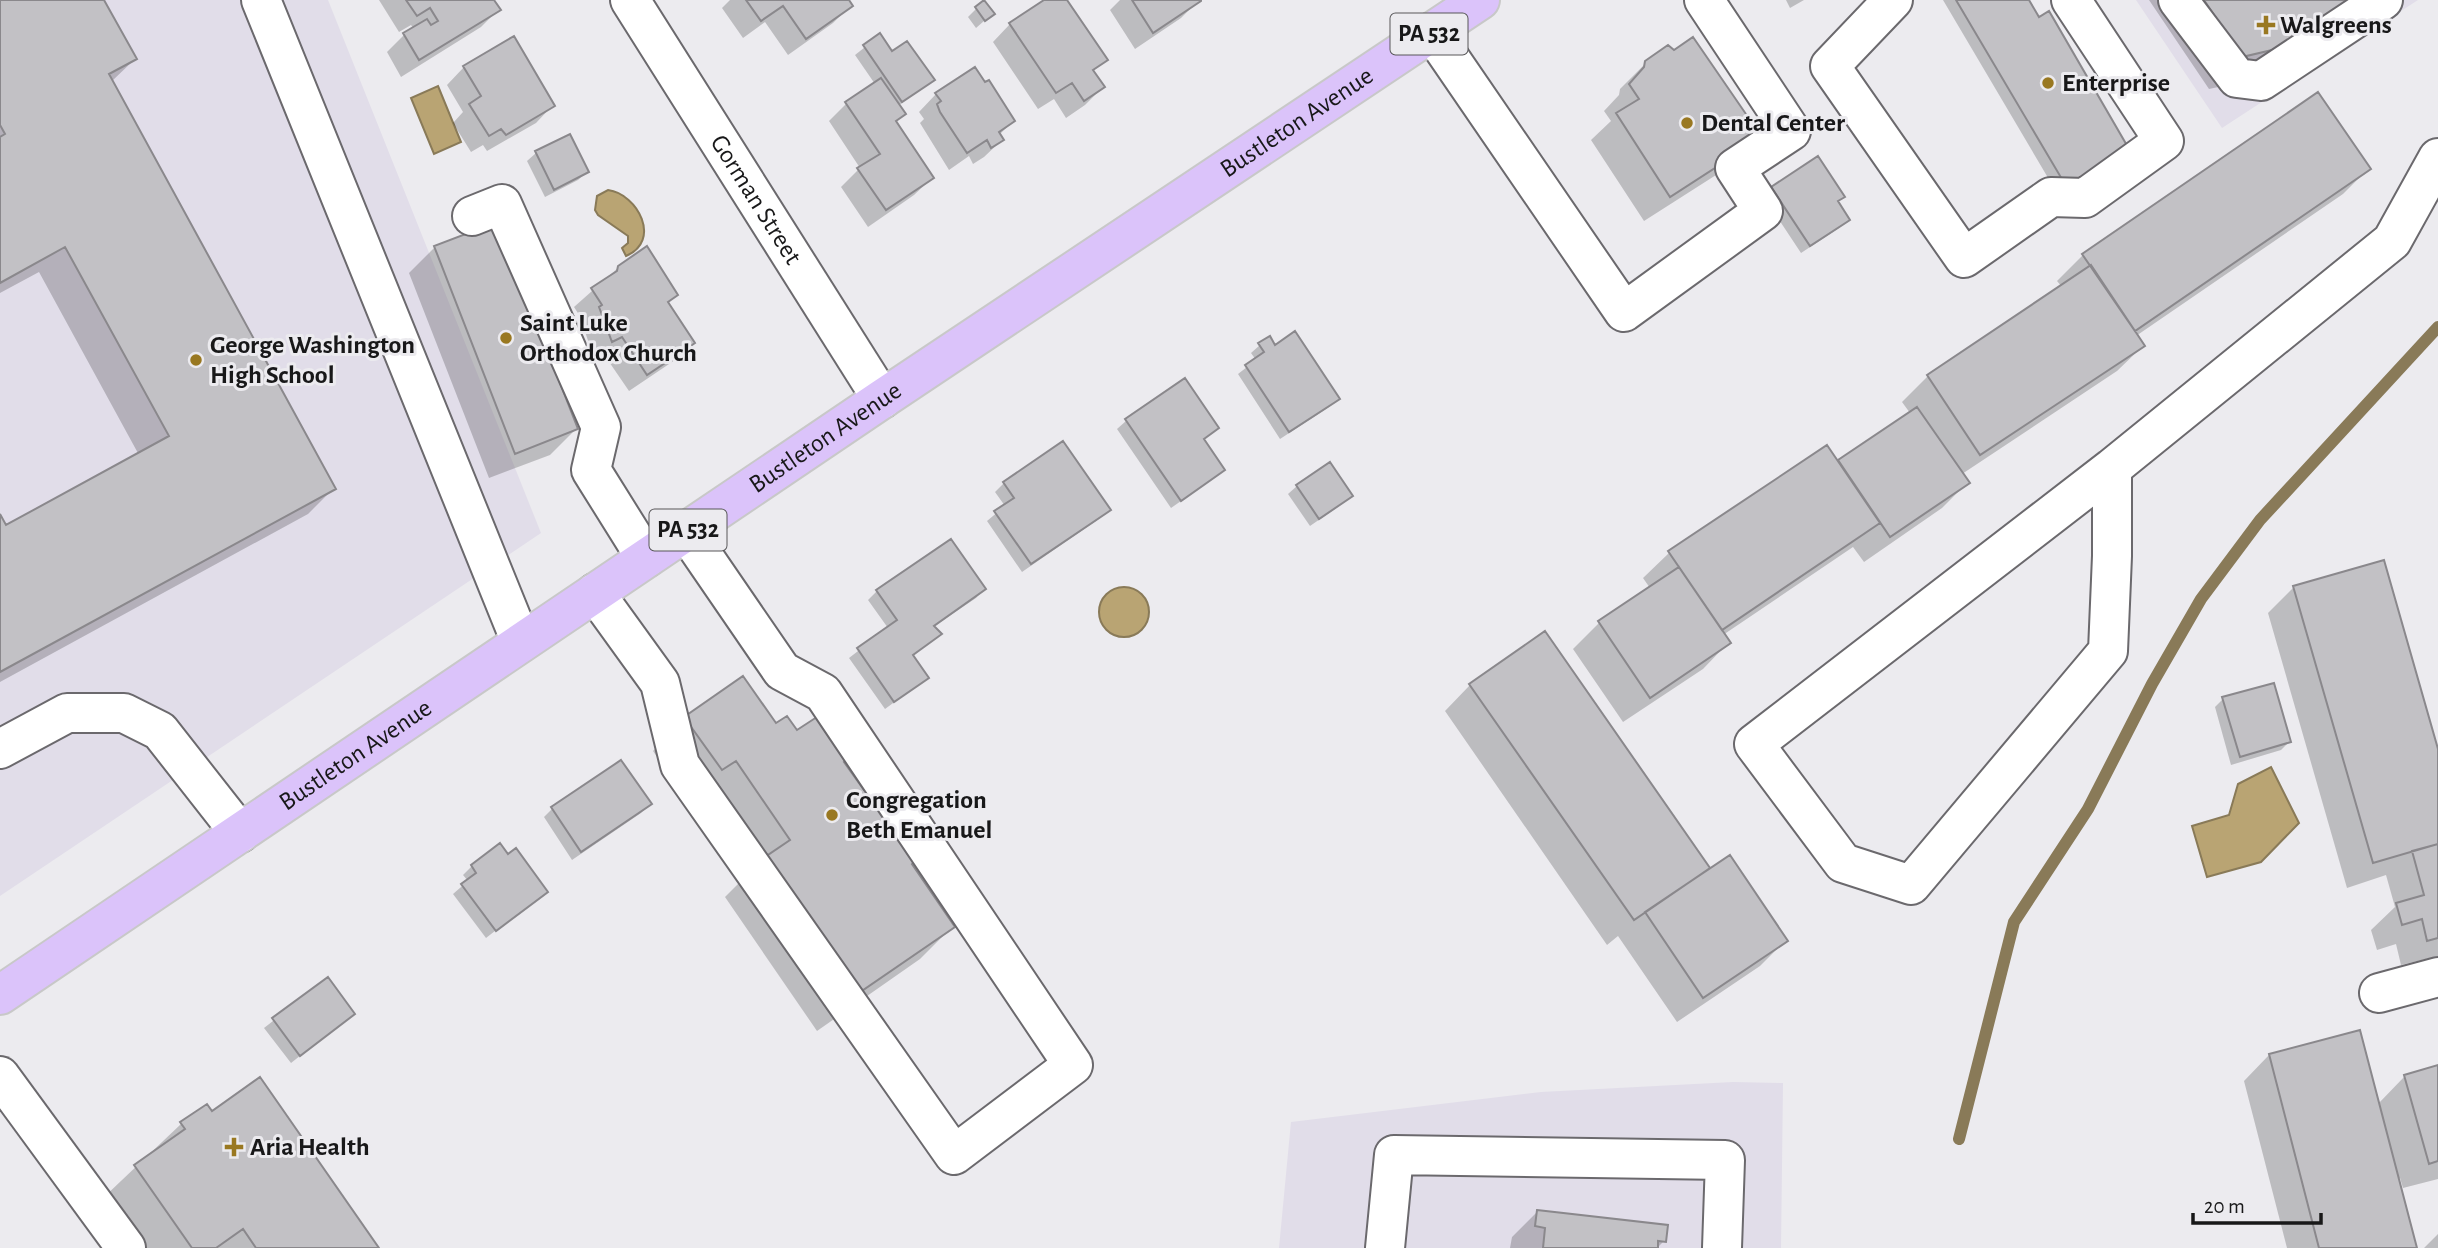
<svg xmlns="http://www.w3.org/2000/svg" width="2438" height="1248" viewBox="0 0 2438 1248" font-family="'Alegreya Sans',sans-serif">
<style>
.built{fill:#e1dde9}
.water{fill:#b9a473;stroke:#897a58;stroke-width:2}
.shadow{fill:#0003}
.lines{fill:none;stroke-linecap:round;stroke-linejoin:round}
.stream{stroke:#897a58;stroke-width:12}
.building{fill:#c2c1c5;stroke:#8a888c;stroke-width:2}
.minor-casing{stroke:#6b696d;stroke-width:42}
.major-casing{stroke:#c8c8c8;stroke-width:42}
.minor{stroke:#fff;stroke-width:38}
.major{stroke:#dbc3fa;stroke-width:38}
.poi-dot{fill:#997821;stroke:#ecebef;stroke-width:2.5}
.labels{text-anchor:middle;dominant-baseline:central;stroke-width:6;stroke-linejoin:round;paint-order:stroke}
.shield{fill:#ecebef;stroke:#585759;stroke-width:2}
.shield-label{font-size:24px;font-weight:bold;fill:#181819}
.poi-label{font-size:26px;font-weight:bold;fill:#181819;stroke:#ecebef;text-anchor:start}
.street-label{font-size:26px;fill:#181819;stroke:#ecebef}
</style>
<rect width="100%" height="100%" fill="#ecebef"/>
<path class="built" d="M 0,0 L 328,0 L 541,533 L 0,896 Z
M 2136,0 L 2418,0 L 2222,128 Z
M 1733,1082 L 1783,1083 L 1781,1248 L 1279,1248 L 1291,1122 L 1541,1092 Z"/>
<path class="water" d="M 438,86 L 461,142 L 434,154 L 411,98 Z
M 608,190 C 638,194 662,241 626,256 L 622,248 L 628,243 L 628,236 L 598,215 L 595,210 L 597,196 Z
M1099 612a25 25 0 1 1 50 0a25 25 0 1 1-50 0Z
M 2271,767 L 2299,823 L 2261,862 L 2207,877 L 2192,826 L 2229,815 L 2238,784 Z"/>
<path class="shadow" d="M 0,0 L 102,0 L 135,59 L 111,82 L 334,488 L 308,514 L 0,682 L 0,518 L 6,528 L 139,455 L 39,272 L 0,293 Z
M 379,0 L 492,0 L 498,10 L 481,27 L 401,77 L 387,52 L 404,35 L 414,29 L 411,25 L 399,32 Z
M 730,0 L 846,0 L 850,6 L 833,23 L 788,55 L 765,22 L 743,38 L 722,8 Z
M 1047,0 L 1065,0 L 1105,59 L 1092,72 L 1103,87 L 1085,105 L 1066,118 L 1054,99 L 1038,109 L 993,42 L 1010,24 Z
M 1120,0 L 1199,0 L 1181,18 L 1135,49 L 1110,10 Z
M 1786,0 L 1804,0 L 1790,8 Z
M 1943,0 L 2027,0 L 2127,149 L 2057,193 Z
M 2149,0 L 2368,0 L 2237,83 L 2209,89 Z
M 976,9 L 992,14 L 976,28 L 968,17 Z
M 879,36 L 891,53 L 932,80 L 898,106 L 904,114 L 895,123 L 932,178 L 914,195 L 868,227 L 841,187 L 860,168 L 829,121 L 846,104 L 875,84 L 855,55 Z
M 1646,63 L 1727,168 L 1644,221 L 1591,140 L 1611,121 L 1604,111 L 1619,95 L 1620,89 Z
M 464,67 L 553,105 L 536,123 L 487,151 L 483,145 L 471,152 L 453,123 L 463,112 L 447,85 Z
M 936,94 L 1013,121 L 999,135 L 1002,140 L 984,157 L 973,164 L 969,156 L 949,170 L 920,123 L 924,119 L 919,112 Z
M 569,136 L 587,172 L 578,180 L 545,197 L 527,161 L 536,153 Z
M 2368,169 L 2343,194 L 2136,336 L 2143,346 L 2117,371 L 1962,474 L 1967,483 L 1942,508 L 1864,562 L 1853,547 L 1723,635 L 1728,643 L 1703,669 L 1623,722 L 1573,649 L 1599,623 L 1650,588 L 1643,578 L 1669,553 L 1837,463 L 1910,413 L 1902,402 L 1928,376 L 2062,287 L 2057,281 L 2083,255 Z
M 1773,188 L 1836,202 L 1848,219 L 1839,228 L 1801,253 L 1764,197 Z
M 435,247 L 576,429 L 550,455 L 489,478 L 409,273 Z
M 619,267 L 676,295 L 667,304 L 693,343 L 675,360 L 629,391 L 603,353 L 594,358 L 583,326 L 585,324 L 574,307 Z
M 1260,345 L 1274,347 L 1338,399 L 1329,407 L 1280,439 L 1238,374 L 1256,360 L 1251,353 Z
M 1185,380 L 1217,428 L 1203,440 L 1223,470 L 1214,478 L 1171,508 L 1117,429 L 1126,421 Z
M 1063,444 L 1108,510 L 1100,518 L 1022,572 L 987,521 L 1005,506 L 995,492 L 1004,483 Z
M 1297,486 L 1351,496 L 1342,504 L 1310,526 L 1288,494 Z
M 951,541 L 984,589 L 976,598 L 933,627 L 939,634 L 912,657 L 927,678 L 885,709 L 849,658 L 888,628 L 868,600 L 877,591 Z
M 2294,587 L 2438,756 L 2438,956 L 2401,965 L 2396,944 L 2377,950 L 2371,930 L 2395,907 L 2386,875 L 2347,888 L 2268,613 Z
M 1545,634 L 1710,870 L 1786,940 L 1760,966 L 1677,1022 L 1618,936 L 1607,945 L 1445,711 L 1470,685 Z
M 2223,699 L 2289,742 L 2281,750 L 2231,765 L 2215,707 Z
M 685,718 L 775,725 L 850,756 L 843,763 L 953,926 L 920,959 L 817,1031 L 725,897 L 754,868 L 688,802 L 653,751 Z
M 621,762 L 649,804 L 641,813 L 572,860 L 544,817 L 552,809 Z
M 507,857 L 546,891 L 486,938 L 453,894 L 468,881 L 463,875 L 472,866 Z
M 327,979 L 353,1014 L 291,1063 L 264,1028 Z
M 2269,1055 L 2378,1104 L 2405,1076 L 2438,1067 L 2438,1179 L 2403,1188 L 2400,1178 L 2397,1179 L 2415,1248 L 2287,1248 L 2244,1081 Z
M 206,1106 L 377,1248 L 136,1248 L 102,1199 L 181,1124 Z
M 1537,1212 L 1664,1241 L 1657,1248 L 1510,1248 L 1512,1237 Z
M 2438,1234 L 2438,1248 L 2424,1248 Z"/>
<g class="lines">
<path class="stream" d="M 1959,1139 L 2014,922 L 2088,809 L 2152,684 L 2201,599 L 2260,520 L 2438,327"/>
</g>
<path class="building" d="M 0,0 L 104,0 L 137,59 L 109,74 L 336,489 L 0,672 L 0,514 L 6,525 L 169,436 L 65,247 L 0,283 L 0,137 L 5,134 L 0,125 Z
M 406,0 L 494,0 L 501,10 L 419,60 L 403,33 L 427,19 L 431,25 L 438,21 L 430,8 L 417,16 Z
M 746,0 L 849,0 L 853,6 L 806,39 L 783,6 L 761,21 Z
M 984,0 L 995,14 L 985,21 L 975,7 Z
M 1044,0 L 1067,0 L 1108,60 L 1093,70 L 1105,87 L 1084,101 L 1072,83 L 1056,93 L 1009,23 Z
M 1132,0 L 1201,0 L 1201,1 L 1153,33 Z
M 1956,0 L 2029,0 L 2039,17 L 2049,11 L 2129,149 L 2066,186 Z
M 2204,0 L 2352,0 L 2272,50 L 2242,57 Z
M 880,33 L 892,51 L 907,41 L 935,80 L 902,102 L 863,45 Z
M 514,36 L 555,106 L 506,135 L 501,129 L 489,136 L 469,104 L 481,96 L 463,66 Z
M 1693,37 L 1759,133 L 1755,142 L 1670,197 L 1616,113 L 1639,99 L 1629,84 L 1644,67 L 1645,61 L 1668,45 L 1674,50 Z
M 975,67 L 985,82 L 989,80 L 1015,121 L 999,132 L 1004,140 L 991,148 L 987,140 L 967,153 L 940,112 L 937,104 L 941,101 L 935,93 Z
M 881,78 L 906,114 L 896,121 L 934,178 L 886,210 L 857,168 L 880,154 L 845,102 Z
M 2318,92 L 2371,169 L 2135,331 L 2082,254 Z
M 570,134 L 589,172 L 554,190 L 535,151 Z
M 1818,156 L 1845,197 L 1838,201 L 1850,220 L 1810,246 L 1771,187 Z
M 497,222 L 578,429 L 515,454 L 434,246 Z
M 647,246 L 678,295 L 668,302 L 695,343 L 647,375 L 622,337 L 612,342 L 599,307 L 602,305 L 591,288 L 617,271 L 618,266 Z
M 2091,265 L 2145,346 L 1980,455 L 1927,375 Z
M 1295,331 L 1340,399 L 1289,432 L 1245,365 L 1264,352 L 1258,343 L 1270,336 L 1275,345 Z
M 1185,378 L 1219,428 L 1204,439 L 1225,470 L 1181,501 L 1125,419 Z
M 1917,407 L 1970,483 L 1890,537 L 1838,460 Z
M 1063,441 L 1111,510 L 1031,564 L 994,511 L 1014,498 L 1003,482 Z
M 1827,445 L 1880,523 L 1722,630 L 1668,551 Z
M 1330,462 L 1353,496 L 1319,519 L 1296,485 Z
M 951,539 L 986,589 L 934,626 L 942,634 L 913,655 L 929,678 L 894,702 L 857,648 L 897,620 L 876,590 Z
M 2384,560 L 2438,749 L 2438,844 L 2373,863 L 2293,586 Z
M 1679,567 L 1731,643 L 1650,698 L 1598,621 Z
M 1545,631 L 1710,868 L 1634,920 L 1469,684 Z
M 743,676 L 776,723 L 787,716 L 797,730 L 823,713 L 853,756 L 844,762 L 864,790 L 871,787 L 919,857 L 912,864 L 955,927 L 850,999 L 756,863 L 790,840 L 736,761 L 722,770 L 684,717 Z
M 2274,683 L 2291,742 L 2240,757 L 2222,697 Z
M 621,760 L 652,804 L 581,852 L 551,807 Z
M 500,843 L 508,854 L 516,848 L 548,892 L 496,931 L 461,884 L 476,873 L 471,865 Z
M 2438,844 L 2438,938 L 2427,941 L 2422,919 L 2402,925 L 2396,903 L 2424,895 L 2412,851 Z
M 1730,855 L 1788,941 L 1703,998 L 1645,912 Z
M 328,977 L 355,1014 L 300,1056 L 272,1018 Z
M 2360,1030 L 2417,1248 L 2319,1248 L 2269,1054 Z
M 2438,1065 L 2438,1161 L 2429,1164 L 2404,1075 Z
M 260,1077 L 379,1248 L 256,1248 L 243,1229 L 216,1248 L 192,1248 L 134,1165 L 185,1129 L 180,1122 L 207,1104 L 212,1111 Z
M 1537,1210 L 1668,1225 L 1666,1242 L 1658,1241 L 1658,1248 L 1543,1248 L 1545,1228 L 1535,1226 Z"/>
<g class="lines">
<g class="minor-casing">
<g id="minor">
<path d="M 261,0 L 521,642"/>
<path id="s1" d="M 630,0 L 882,399"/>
<path d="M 1893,0 L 1830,66 L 1964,258 L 2051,197 L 2085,198 L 2164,141 L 2071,0"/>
<path d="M 2178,0 L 2237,78 L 2261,81 L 2383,0"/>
<path d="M 1432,32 L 1624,312 L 1763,211 L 1735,168 L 1791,131 L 1704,0"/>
<path d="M 472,216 L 502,204 L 601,427 L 591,470 L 646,558"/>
<path d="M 2112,468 L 2112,556 L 2108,651 L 1911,885 L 1843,863 L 1754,744 L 2112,468 L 2392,241 L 2438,158"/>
<path d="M 595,593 L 660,683 L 680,765 L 954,1155 L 1073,1065 L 823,693 L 782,671 L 686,531"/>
<path d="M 0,749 L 67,713 L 124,713 L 160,731 L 240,833"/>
<path d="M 2379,993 L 2438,977"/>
<path d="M 0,1076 L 126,1248"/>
<path d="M 1385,1248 L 1394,1155 L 1725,1160 L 1722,1248"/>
</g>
</g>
<g class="major-casing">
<g id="major">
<path id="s2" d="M 0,995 L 882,399 L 1480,0"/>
</g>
</g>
<use href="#minor" class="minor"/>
<use href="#major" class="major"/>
</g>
<g class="poi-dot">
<path d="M2262.5 14.5h7v7h7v7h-7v7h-7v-7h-7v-7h7z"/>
<circle cx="2048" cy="83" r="7"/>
<circle cx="1687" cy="123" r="7"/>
<circle cx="506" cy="338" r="7"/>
<circle cx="196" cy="360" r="7"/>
<circle cx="832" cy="815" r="7"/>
<path d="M230.5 1136.5h7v7h7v7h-7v7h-7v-7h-7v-7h7z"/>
</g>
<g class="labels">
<g class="shield">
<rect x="1390.5" y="13.5" width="77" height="41" rx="5"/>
<rect x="649.5" y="509.5" width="77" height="41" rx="5"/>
</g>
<g class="shield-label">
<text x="1429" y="34">PA 532</text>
<text x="688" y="530">PA 532</text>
</g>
<g class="poi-label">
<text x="2280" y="25">Walgreens</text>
<text x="2062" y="83">Enterprise</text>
<text x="1701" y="123">Dental Center</text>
<text x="520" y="323">Saint Luke<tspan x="520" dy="30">Orthodox Church</tspan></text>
<text x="210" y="345">George Washington<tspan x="210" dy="30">High School</tspan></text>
<text x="846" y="800">Congregation<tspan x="846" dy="30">Beth Emanuel</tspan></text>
<text x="250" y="1147">Aria Health</text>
</g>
<g class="street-label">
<text stroke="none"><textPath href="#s2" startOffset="1563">Bustleton Avenue</textPath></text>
<text stroke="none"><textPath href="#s1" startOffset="236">Gorman Street</textPath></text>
<text stroke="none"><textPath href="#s2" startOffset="996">Bustleton Avenue</textPath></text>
<text stroke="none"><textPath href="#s2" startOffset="429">Bustleton Avenue</textPath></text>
</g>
</g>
<path d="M2193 1213v10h128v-10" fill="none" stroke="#181819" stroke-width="3.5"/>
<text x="2204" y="1213" font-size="21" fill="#181819" stroke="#ecebef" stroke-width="5" paint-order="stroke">20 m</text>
</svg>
